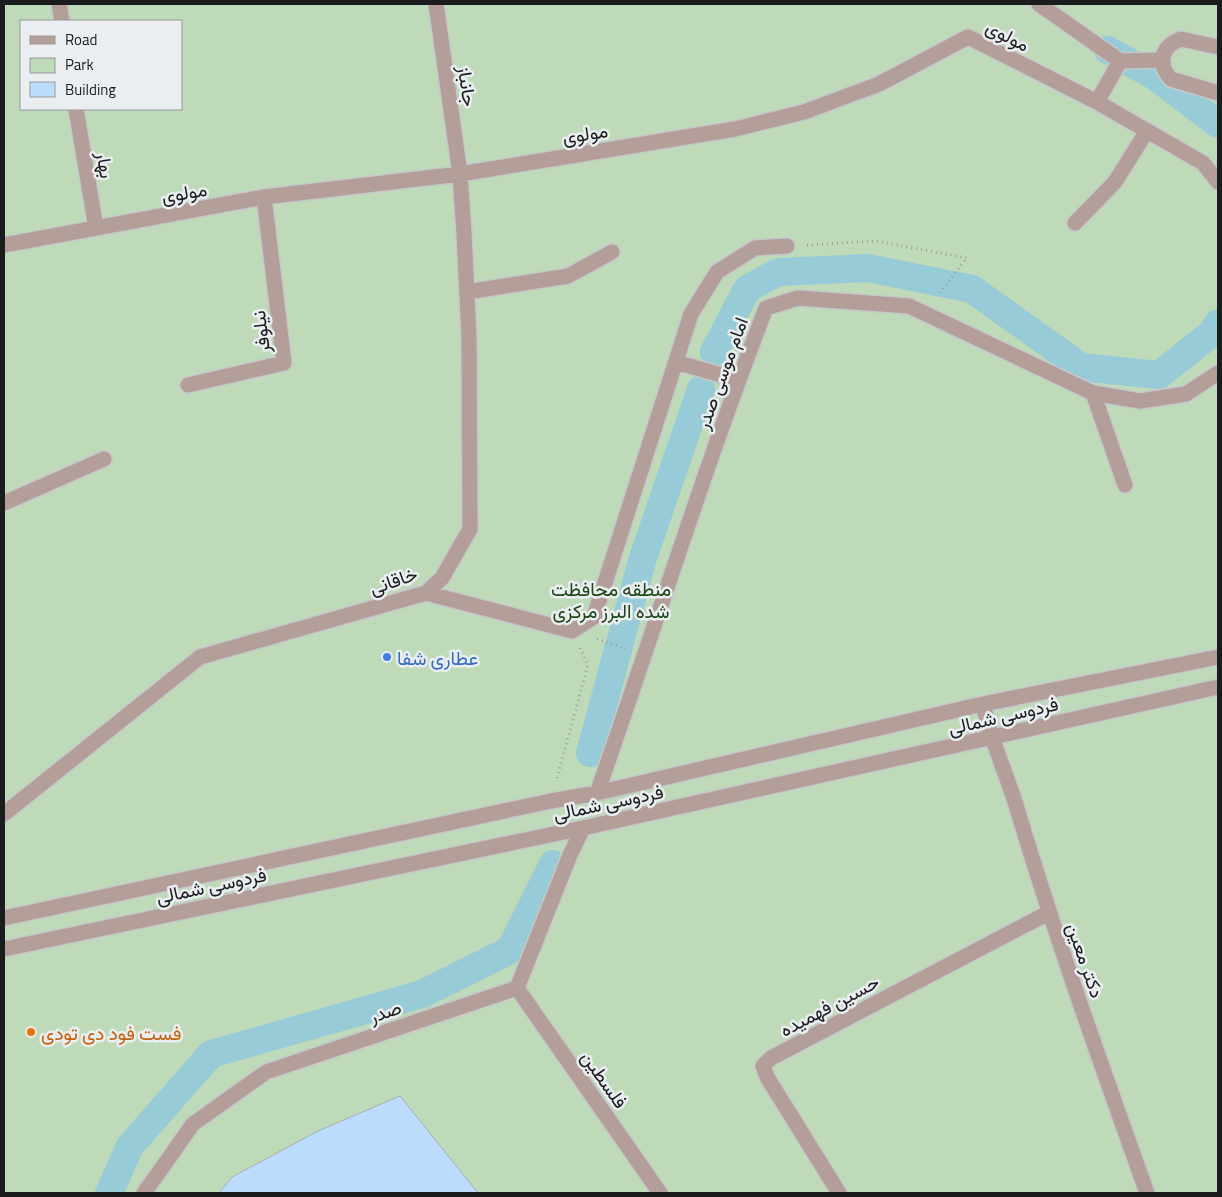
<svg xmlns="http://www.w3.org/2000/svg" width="1222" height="1197" viewBox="0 0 1222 1197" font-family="'Titillium Web',Vazirmatn,sans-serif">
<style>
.green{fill:#bedab8;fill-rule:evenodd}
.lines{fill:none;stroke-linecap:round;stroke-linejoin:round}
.canal{stroke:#97cbd7;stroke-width:28}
.building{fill:#bbdcfd;stroke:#aaadb1}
.minor-casing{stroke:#c5c8cb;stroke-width:18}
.path{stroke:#9c9fa1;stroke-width:3;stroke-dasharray:1 4;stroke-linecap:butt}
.minor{stroke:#b39e9a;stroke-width:15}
.shop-dot{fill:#3f7fe0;stroke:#eaeef1;stroke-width:2}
.food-dot{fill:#e8710a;stroke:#eaeef1;stroke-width:2}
.labels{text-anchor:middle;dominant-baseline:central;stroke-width:5;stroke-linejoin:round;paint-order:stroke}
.street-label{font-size:19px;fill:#1b1c1d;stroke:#eaeef1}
.park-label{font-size:19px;fill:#1d4415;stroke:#eaeef1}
.shop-label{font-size:19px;fill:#366cbe;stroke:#eaeef1;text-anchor:start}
.food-label{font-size:19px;fill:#c56008;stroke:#eaeef1;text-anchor:start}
</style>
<rect width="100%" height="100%" fill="#eaeef1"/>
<path class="green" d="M 4,4 L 1218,4 L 1218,1193 L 4,1193 ZM 21,21 L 181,21 L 181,109 L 21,109 Z"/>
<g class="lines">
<path class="canal" d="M 1108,50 L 1156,77 L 1218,124
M 714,352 L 747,289 L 778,272 L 868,268 L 972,289 L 1081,367 L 1159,375 L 1212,333 L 1218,323
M 590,753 L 642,561 L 701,389
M 109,1193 L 130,1146 L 211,1054 L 422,994 L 510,950 L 553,864"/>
</g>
<path class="building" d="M 400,1096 L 478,1193 L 219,1193 L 232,1177 L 318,1131 Z"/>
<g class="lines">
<g class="minor-casing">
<path id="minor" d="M 59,4 L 62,21
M 1039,4 L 1120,61 L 1162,60
M 1218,47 L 1181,39 C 1161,46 1157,64 1171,79 L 1218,93
M 1097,102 L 1120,61
M 76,109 L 96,228
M 1075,223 L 1115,182 L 1147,131
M 4,245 L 264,197 L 460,174 L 735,129 L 804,112 L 879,84 L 968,37 L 1097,102 L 1203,163 L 1218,182
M 467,292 L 568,276 L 612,252
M 676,362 L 738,380
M 188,385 L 284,363 L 264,197
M 1093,393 L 1125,485
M 4,503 L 104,459
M 426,593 L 572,631 L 594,617 L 691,314 L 717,272 L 755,248 L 787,246
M 983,704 C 991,741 1005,770 1016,805 C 1055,936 1101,1064 1147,1193
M 597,793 C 654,632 704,468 766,308 L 798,298 L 909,306 L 1093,393 L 1140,401 L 1186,394 L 1218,373
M 4,814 L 200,657 L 426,593 L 442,578 L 470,529 L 469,337 L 464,233 L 460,174 L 436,4
M 4,918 L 551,801 L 597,793 L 983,704 L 1218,657
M 4,949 L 583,828 L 1218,687
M 517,988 L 660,1193
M 144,1193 L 193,1124 L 266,1072 L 517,988 L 570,855 L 583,828
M 839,1193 L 767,1077 L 763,1066 L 771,1058 L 1048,913"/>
</g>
<path class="path" d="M 807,245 L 876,241 L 967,258 L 937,296
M 597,639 L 626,649
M 557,778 L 588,665 L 580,648"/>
<use href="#minor" class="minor"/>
</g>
<circle class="shop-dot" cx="387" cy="657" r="5"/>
<circle class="food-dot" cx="31" cy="1032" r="5"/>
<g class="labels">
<g class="street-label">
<text transform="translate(1008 35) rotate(27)">مولوی</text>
<text transform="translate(468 86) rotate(82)">جانباز</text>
<text transform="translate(585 133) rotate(-9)">مولوی</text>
<text transform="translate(106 165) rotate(81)">بهار</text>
<text transform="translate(184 192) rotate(-10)">مولوی</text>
<text transform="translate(260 332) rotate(-97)">نیلوفر</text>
<text transform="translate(721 373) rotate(-70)">امام موسی صدر</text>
<text transform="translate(393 580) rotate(-19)">خاقانی</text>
<text transform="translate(1003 715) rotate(-13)">فردوسی شمالی</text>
<text transform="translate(608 802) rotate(-12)">فردوسی شمالی</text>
<text transform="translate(211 885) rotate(-12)">فردوسی شمالی</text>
<text transform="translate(1086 960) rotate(71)">دکتر معین</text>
<text transform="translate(829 1005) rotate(-28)">حسین فهمیده</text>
<text transform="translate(385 1011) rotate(-19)">صدر</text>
<text transform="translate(605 1079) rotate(55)">فلسطین</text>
</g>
<g class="park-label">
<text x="611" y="588">منطقه محافظت<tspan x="611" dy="22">شده البرز مرکزی</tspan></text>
</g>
<g class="shop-label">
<text x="397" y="657">عطاری شفا</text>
</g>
<g class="food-label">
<text x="41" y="1032">فست فود دی تودی</text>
</g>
</g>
<rect width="1222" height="1197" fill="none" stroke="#1b1c1d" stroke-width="10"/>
<rect x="20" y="20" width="162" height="90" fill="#eaeef1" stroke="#979a9c"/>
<rect x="30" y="36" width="25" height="8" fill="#b39e9a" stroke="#979a9c"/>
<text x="65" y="45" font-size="15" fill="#1b1c1d">Road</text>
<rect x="30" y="58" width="25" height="15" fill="#bedab8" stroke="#979a9c"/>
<text x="65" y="70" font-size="15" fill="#1b1c1d">Park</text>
<rect x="30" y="82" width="25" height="15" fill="#bbdcfd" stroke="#979a9c"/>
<text x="65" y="95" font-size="15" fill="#1b1c1d">Building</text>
</svg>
